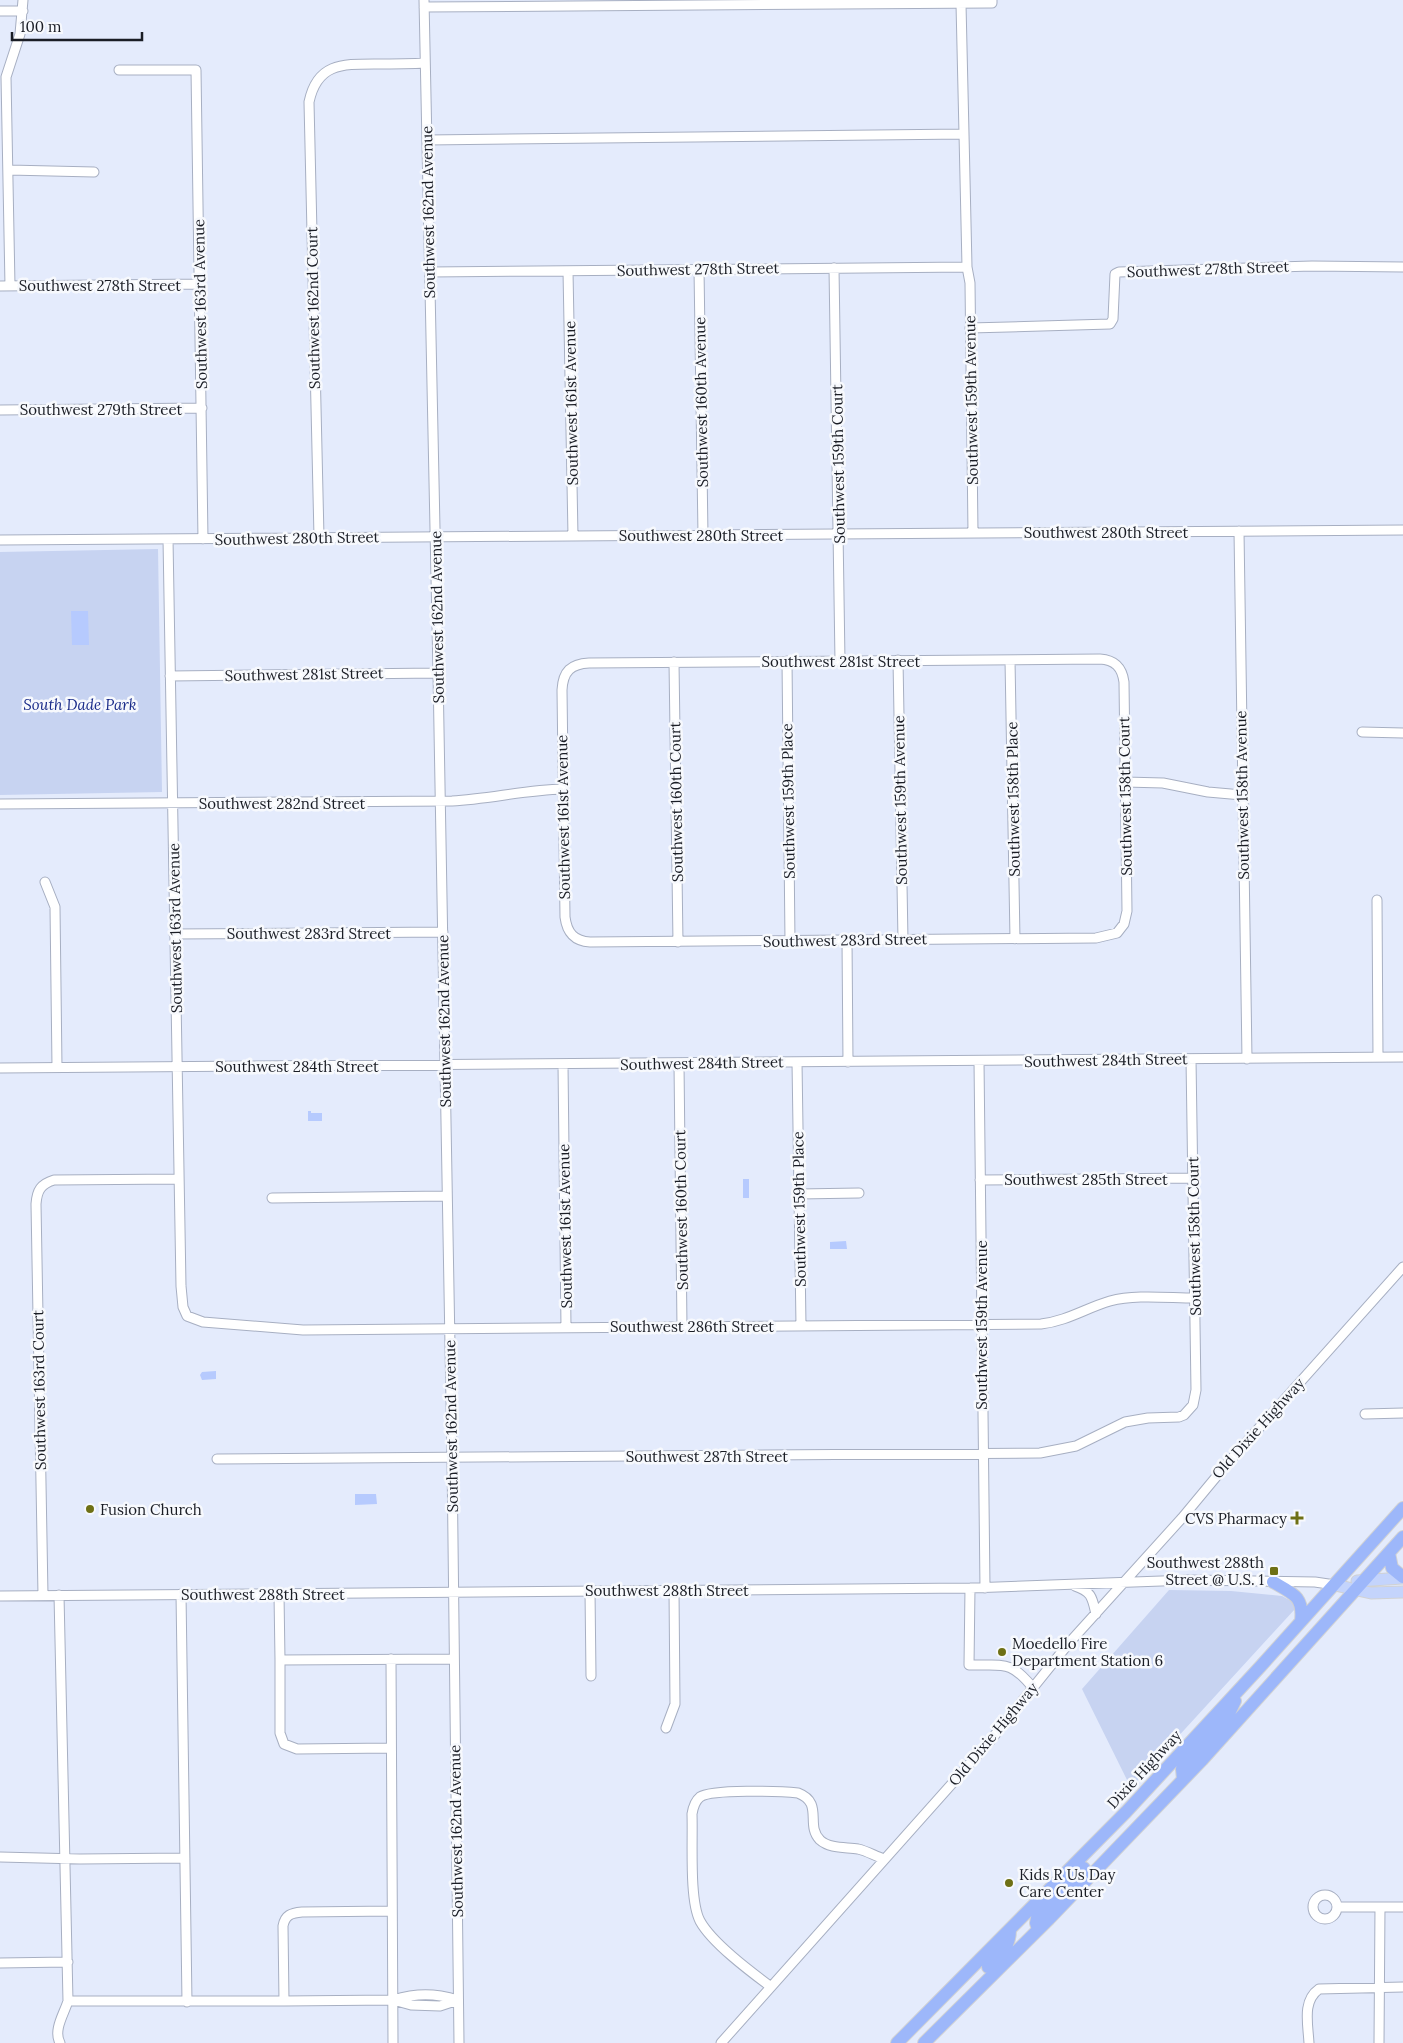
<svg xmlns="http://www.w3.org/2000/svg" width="1403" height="2043" viewBox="0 0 1403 2043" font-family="Lora,serif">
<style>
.green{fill:#c7d3f1}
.water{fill:#b6cafe}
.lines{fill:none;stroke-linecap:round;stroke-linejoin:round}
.minor-casing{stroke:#a7afc2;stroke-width:11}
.major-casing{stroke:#d1d2d3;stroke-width:13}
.highway-casing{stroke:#d1d2d3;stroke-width:14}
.minor{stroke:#fff;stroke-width:9}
.major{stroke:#c4d4fc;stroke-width:11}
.highway{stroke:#9db7fa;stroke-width:12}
.poi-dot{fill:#6e7015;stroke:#f7f9fd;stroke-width:2}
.labels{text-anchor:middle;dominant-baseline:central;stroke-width:5;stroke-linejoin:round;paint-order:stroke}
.street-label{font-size:15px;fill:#1a1d25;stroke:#f7f9fd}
.park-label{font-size:15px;font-style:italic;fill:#192b89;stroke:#f7f9fd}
.poi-label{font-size:15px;fill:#1a1d25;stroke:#f7f9fd;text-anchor:start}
</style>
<rect width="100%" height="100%" fill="#e4ebfc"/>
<path class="green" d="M 158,549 L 162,792 L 0,795 L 0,552 Z
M 1169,1590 L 1231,1591 L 1282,1596 L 1293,1602 L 1295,1609 L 1131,1788 L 1082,1689 Z"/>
<path class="water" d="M 71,611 L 88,611 L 89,645 L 72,645 Z
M 308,1111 L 311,1111 L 311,1113 L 322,1113 L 322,1121 L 308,1121 Z
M 743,1179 L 749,1179 L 749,1198 L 743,1198 Z
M 846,1241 L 847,1249 L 830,1249 L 830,1242 Z
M 216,1371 L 216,1379 L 202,1380 L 200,1375 L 202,1372 Z
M 355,1494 L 376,1494 L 377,1504 L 355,1505 Z"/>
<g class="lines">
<g class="minor-casing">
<path id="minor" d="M 424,0 L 438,673 L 452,1458 L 459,2043
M 424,7 L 992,3 L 992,0
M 0,11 L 23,11
M 119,70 L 196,70 L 203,539
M 964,134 L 967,267 L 970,283 L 973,533
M 427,140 L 964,134 L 961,4
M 9,170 L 94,172
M 834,268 L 840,661
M 699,269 L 703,535
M 568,271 L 573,536
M 430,272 L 967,267
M 0,286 L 200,284
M 10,286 L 6,77 L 20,34 L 23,0
M 970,328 L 1110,324 L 1113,319 L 1115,274 L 1119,272 L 1312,266 L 1403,267
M 0,410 L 202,408
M 1239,531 L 1247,1059
M 319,537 L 309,102 C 317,64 341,64 374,64 C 391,64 408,64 425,63
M 168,539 L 181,1286 L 183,1307 L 187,1316 L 203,1322 L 303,1330 L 1041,1324 C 1067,1321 1086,1308 1110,1301 C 1136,1294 1168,1298 1195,1298
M 0,540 L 1403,530
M 1100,659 C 1115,660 1122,667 1124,682 L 1127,911 L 1124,924 L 1117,933 L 1096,938 L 590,942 C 574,941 567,933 565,917 L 562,690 C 563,671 571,664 589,663 Z
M 898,660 L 903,940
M 1010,660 L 1015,939
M 787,661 L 790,941
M 674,662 L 678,942
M 170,676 L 438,673
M 1362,732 L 1403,733
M 1125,782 L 1163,783 L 1208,792 L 1242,795
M 0,804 L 452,801 C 489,799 525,790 563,789
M 45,882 L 55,907 L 57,1067
M 1377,900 L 1378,1057
M 174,934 L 443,932
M 847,940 L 848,1062
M 979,1061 L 985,1588
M 797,1062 L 801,1325
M 563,1064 L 566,1327
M 679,1064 L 682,1327
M 0,1068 L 1403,1057
M 980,1180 L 1193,1178
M 799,1194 L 859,1193
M 272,1198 L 447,1196
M 1365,1414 L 1403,1413
M 217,1459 L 1040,1453 L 1076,1446 L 1125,1422 L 1148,1418 L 1179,1417 L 1184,1415 L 1193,1405 L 1196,1390 L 1191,1059
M 1075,1586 C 1092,1592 1092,1597 1096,1614
M 970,1588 L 969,1665 C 1003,1666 1010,1659 1033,1688
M 590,1591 L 591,1676
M 181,1594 L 187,2002
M 279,1594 L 280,1660 L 453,1659
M 43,1595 L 36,1204 C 37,1190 41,1184 54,1180 L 179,1179
M 59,1595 L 68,2001
M 0,1596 L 970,1588 L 1189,1580 L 1315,1582 L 1335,1585
M 391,1659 L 393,2043
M 280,1660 L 280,1733 L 284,1744 L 297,1749 L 391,1748
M 666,1728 L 675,1704 L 674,1590
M 0,1857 L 80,1859 L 185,1858
M1313 1907a12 12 0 1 1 24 0a12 12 0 1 1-24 0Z
M 1337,1907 L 1403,1907
M 392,1911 L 302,1912 C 291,1913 285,1915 283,1926 L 284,2001 L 393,2000 L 411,2005 L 440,2006 L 458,2000
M 0,1963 L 68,1962
M 771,1987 C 751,1972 712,1943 700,1921 C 689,1900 693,1841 692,1814 C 693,1808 695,1801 700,1797 C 711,1789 781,1791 798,1793 C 824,1803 805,1825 820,1840 C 830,1849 846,1847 858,1849 C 867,1851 875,1856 884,1859
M 393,2000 C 417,1993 434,1993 458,2000
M 60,2043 C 53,2030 64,2014 68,2001 L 284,2001
M 721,2043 L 990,1741 L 1069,1643 L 1182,1518 L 1226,1465 L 1403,1267
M 1309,2043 C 1308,2024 1302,2001 1319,1989 L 1403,1987
M 1379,2043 L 1380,1907"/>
</g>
<g class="major-casing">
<path id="major" d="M 1357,1581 L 1403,1578
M 1335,1585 L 1371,1593 L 1403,1592"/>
</g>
<g class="highway-casing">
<path id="highway" d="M 1389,1553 L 1392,1568 L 1403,1577
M 1273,1582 C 1292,1593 1304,1596 1301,1621
M 1183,1779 L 1182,1769 L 1184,1764 L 1225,1722 L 1235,1701
M 1038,1929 L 1036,1923 L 1037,1918 L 1084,1868
M 988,1967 C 999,1955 1010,1948 1010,1930
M 897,2043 L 1126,1812 L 1260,1667 L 1403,1508
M 924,2043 L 1049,1919 L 1202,1760 L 1403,1537"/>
</g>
<use href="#minor" class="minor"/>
<use href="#major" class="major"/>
<use href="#highway" class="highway"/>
</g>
<g class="poi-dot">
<circle cx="90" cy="1509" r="5"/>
<path d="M1294.5 1510.5h5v5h5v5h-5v5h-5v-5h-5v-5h5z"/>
<rect x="1269" y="1566" width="10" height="10" rx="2.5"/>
<circle cx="1002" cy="1652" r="5"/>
<circle cx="1009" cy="1883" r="5"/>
</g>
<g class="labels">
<g class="street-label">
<text transform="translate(428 212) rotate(-91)">Southwest 162nd Avenue</text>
<text transform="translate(698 269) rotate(-1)">Southwest 278th Street</text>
<text transform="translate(1208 269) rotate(-2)">Southwest 278th Street</text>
<text x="100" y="285">Southwest 278th Street</text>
<text transform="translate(200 304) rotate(-91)">Southwest 163rd Avenue</text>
<text transform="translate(313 308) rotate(-91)">Southwest 162nd Court</text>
<text transform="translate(971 400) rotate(-91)">Southwest 159th Avenue</text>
<text transform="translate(701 402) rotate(-91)">Southwest 160th Avenue</text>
<text transform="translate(571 403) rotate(-91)">Southwest 161st Avenue</text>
<text x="101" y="409">Southwest 279th Street</text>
<text transform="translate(838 464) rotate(-91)">Southwest 159th Court</text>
<text x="1106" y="532">Southwest 280th Street</text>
<text x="701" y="535">Southwest 280th Street</text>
<text transform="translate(297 538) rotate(-1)">Southwest 280th Street</text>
<text transform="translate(437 617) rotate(-91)">Southwest 162nd Avenue</text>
<text x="841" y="661">Southwest 281st Street</text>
<text transform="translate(304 674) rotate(-1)">Southwest 281st Street</text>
<text transform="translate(1242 795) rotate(-91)">Southwest 158th Avenue</text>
<text transform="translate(1125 796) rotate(-91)">Southwest 158th Court</text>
<text transform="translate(1013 799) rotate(-91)">Southwest 158th Place</text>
<text transform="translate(900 800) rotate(-91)">Southwest 159th Avenue</text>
<text transform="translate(788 801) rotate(-91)">Southwest 159th Place</text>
<text transform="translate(676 802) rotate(-91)">Southwest 160th Court</text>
<text x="282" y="803">Southwest 282nd Street</text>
<text transform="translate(563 817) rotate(-91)">Southwest 161st Avenue</text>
<text transform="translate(175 928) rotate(-91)">Southwest 163rd Avenue</text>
<text x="309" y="933">Southwest 283rd Street</text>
<text transform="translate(845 940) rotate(-1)">Southwest 283rd Street</text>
<text transform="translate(444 1021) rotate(-91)">Southwest 162nd Avenue</text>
<text transform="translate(1106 1060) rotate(-1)">Southwest 284th Street</text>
<text transform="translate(702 1063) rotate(-1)">Southwest 284th Street</text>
<text x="297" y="1066">Southwest 284th Street</text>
<text x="1086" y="1179">Southwest 285th Street</text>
<text transform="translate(799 1209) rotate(-91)">Southwest 159th Place</text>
<text transform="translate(681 1210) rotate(-91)">Southwest 160th Court</text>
<text transform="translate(565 1226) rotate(-91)">Southwest 161st Avenue</text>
<text transform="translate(1194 1236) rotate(-91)">Southwest 158th Court</text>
<text transform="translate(981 1325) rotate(-90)">Southwest 159th Avenue</text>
<text x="692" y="1326">Southwest 286th Street</text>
<text transform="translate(39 1390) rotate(-91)">Southwest 163rd Court</text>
<text transform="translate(451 1426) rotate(-91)">Southwest 162nd Avenue</text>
<text transform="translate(1258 1428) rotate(-48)">Old Dixie Highway</text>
<text x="707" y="1456">Southwest 287th Street</text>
<text x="667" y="1590">Southwest 288th Street</text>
<text x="263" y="1594">Southwest 288th Street</text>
<text transform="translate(993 1734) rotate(-50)">Old Dixie Highway</text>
<text transform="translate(1144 1769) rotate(-47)">Dixie Highway</text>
<text transform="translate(456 1831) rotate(-91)">Southwest 162nd Avenue</text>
</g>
<g class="park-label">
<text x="80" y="704">South Dade Park</text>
</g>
<g class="poi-label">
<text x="100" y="1509">Fusion Church</text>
<text x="1287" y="1518" text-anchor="end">CVS Pharmacy</text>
<text x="1264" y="1562" text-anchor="end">Southwest 288th<tspan x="1264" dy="17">Street @ U.S. 1</tspan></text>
<text x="1012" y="1643">Moedello Fire<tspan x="1012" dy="17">Department Station 6</tspan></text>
<text x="1019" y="1874">Kids R Us Day<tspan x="1019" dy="17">Care Center</tspan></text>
</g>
</g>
<path d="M12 32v8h130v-8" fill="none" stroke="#1a1d25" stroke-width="2.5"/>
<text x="20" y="32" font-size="15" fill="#1a1d25" stroke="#f7f9fd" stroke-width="4" paint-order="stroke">100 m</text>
</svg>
